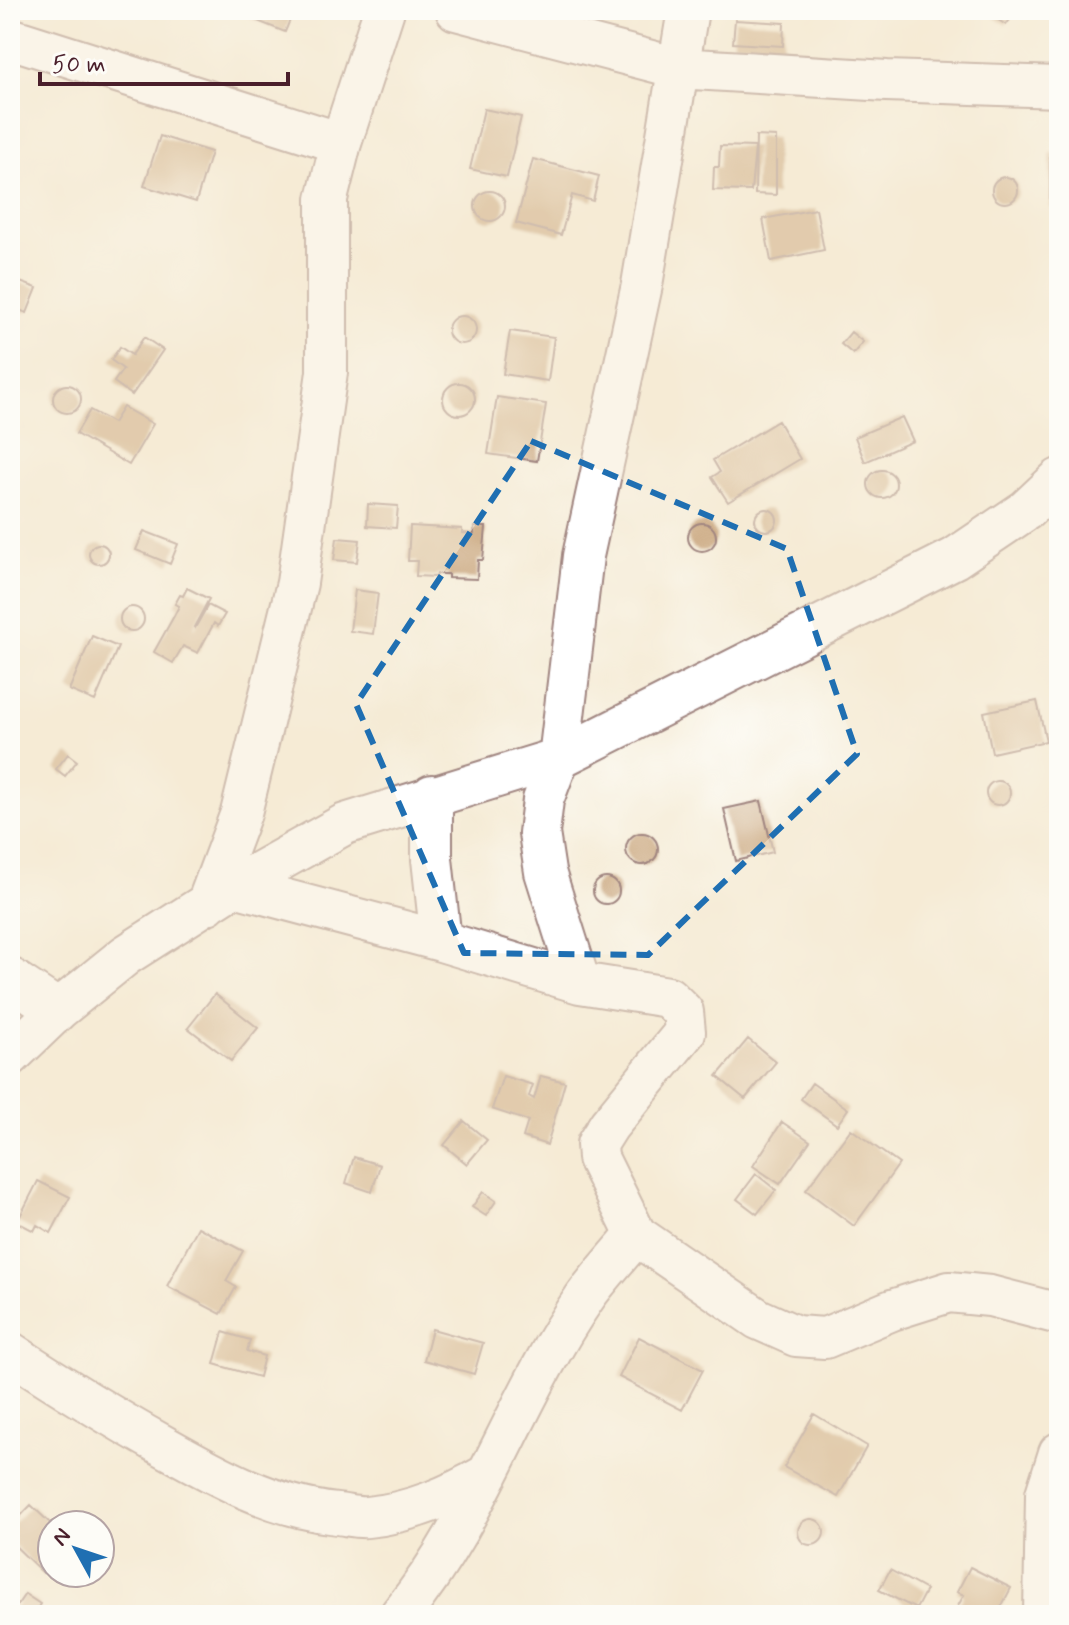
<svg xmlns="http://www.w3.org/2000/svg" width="1069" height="1625" viewBox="0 0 1069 1625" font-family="Mynerve,sans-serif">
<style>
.building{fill:#c9a57c}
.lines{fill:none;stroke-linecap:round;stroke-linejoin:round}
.minor-casing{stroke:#a08580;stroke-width:44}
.minor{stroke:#fff;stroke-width:40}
.marked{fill:none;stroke:#1f6fb2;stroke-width:6;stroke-dasharray:16 10;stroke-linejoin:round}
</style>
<rect width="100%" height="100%" fill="#fdfcf7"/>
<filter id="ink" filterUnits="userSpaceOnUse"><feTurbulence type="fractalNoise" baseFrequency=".0125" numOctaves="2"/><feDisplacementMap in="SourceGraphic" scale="16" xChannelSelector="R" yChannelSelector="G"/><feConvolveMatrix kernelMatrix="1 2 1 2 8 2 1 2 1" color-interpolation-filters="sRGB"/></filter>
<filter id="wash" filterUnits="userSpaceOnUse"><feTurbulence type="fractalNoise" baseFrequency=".006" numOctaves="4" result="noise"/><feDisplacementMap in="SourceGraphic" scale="32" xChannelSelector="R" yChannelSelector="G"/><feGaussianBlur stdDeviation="1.8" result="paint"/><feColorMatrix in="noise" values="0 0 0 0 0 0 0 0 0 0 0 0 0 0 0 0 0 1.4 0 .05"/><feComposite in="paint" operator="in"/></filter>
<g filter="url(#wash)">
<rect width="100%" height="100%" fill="#f5ebd5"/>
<g id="blocks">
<path class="building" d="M 247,10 L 294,10 L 285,32 L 245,16 Z
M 983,10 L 1017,10 L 1006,25 Z
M 735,20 L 784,23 L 783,46 L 733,43 Z
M 484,109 L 521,117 L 507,177 L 470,169 Z
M 160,136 L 211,152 L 196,202 L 144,186 Z
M 756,136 L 776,137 L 776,195 L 755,194 Z
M 720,146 L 755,147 L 751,191 L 713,190 L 714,167 L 719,167 Z
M 1050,153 L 1059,153 L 1059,208 L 1050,208 Z
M 533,159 L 599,176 L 593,201 L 572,195 L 561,235 L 516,223 Z
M992 190a13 13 0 1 1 26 0a13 13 0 1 1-26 0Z
M475 206a15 15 0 1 1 30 0a15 15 0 1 1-30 0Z
M 816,209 L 824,250 L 771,261 L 763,219 Z
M 20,282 L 37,288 L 27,313 L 11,307 Z
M448 330a14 14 0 1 1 28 0a14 14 0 1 1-28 0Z
M 510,331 L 554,337 L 548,381 L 503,374 Z
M 851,332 L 863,342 L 853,354 L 841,344 Z
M 144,337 L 163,350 L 132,395 L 114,382 L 123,369 L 111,360 L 120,347 L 132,355 Z
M443 399a16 16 0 1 1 32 0a16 16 0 1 1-32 0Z
M53 399a14 14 0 1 1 28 0a14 14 0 1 1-28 0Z
M 497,397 L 546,404 L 537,461 L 488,454 Z
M 123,407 L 153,424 L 129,465 L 76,434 L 90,410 L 113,423 Z
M 902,417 L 913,441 L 865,462 L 855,437 Z
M 778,421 L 800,459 L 728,502 L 712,477 L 720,472 L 713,460 Z
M868 484a14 14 0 1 1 28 0a14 14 0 1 1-28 0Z
M 368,504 L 398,506 L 396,528 L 367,526 Z
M755 520a11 11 0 1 1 22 0a11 11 0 1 1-22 0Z
M688 537a14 14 0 1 1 28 0a14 14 0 1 1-28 0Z
M 410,526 L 462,529 L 462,533 L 474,534 L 474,527 L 486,527 L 483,560 L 478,560 L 477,579 L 448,578 L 448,574 L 437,574 L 436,577 L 416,576 L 417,561 L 408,561 Z
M 144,531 L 178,544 L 170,564 L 136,550 Z
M 337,538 L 360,540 L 357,562 L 334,560 Z
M89 554a10 10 0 1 1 20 0a10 10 0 1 1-20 0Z
M 187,588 L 209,599 L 194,627 L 195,628 L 208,605 L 225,614 L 218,626 L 214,623 L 198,653 L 183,646 L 173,663 L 154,652 L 174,616 L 179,606 L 175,604 L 180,595 L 183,596 Z
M 355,590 L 378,593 L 373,634 L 350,631 Z
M120 619a12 12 0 1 1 24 0a12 12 0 1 1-24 0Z
M 92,636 L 118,647 L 95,701 L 69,690 Z
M 1037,701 L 1046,741 L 992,753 L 984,712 Z
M 68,754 L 77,761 L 65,776 L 56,769 Z
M986 793a12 12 0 1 1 24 0a12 12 0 1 1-24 0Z
M 10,797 L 19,800 L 11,831 L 10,831 Z
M 761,801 L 773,852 L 736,861 L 724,809 Z
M626 849a16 16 0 1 1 32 0a16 16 0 1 1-32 0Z
M593 891a13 13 0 1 1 26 0a13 13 0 1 1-26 0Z
M 215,994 L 258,1028 L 231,1061 L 188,1028 Z
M 748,1039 L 776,1062 L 745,1099 L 717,1076 Z
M 503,1076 L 533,1085 L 529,1096 L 534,1099 L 541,1076 L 565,1082 L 547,1145 L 523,1137 L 528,1121 L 492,1109 Z
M 812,1083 L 848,1109 L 837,1125 L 801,1099 Z
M 464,1121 L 487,1140 L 467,1164 L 444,1145 Z
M 782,1122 L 810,1141 L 780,1184 L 753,1166 Z
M 851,1129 L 899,1164 L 854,1226 L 806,1190 Z
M 354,1157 L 380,1165 L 372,1192 L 346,1183 Z
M 756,1174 L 776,1190 L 757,1214 L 737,1199 Z
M 38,1181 L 70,1197 L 51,1233 L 37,1225 L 34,1231 L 17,1222 Z
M 483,1192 L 496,1201 L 486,1216 L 472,1207 Z
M 198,1227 L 243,1251 L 226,1281 L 236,1287 L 221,1314 L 167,1286 Z
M 432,1329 L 483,1343 L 474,1374 L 424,1360 Z
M 223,1332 L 250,1340 L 247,1351 L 264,1356 L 259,1377 L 214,1364 Z
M 639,1337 L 703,1370 L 682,1410 L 619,1377 Z
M 814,1414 L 867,1446 L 838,1497 L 784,1467 Z
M 31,1505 L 52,1525 L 52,1564 L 43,1573 L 10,1541 L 10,1527 Z
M798 1532a13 13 0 1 1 26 0a13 13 0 1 1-26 0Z
M 970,1567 L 1011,1588 L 997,1615 L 953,1615 L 964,1595 L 957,1592 Z
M 890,1570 L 926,1590 L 916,1609 L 879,1590 Z
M 25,1594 L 40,1604 L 37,1609 L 46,1615 L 15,1615 L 12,1613 Z"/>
</g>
</g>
<g filter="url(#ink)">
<use href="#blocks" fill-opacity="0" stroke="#a08580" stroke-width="2"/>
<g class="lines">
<g class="minor-casing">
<path id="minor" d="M 456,10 L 678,68 L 887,81 L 1059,87
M 10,38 L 341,143
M 432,795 L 432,859 L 441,941
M 234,886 L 441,941 L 580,983 L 668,997 L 683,1012 L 685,1032 L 609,1125 L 597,1144 L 598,1158 L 636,1235 L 758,1319 L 796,1336 L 825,1338 L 892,1310 L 949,1292 L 990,1296 L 1059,1314
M 207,904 L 241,813 L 297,583 L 327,372 L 327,199 L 341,143 L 384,10
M 10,978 L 58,1010
M 580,983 L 545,872 L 539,833 L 543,800 L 559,758 L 583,556 L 642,285 L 688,10
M 10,1056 L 58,1010 L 126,955 L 234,886 L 345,824 L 559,758 L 955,558 L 1026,510 L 1059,479
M 10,1352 C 60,1385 110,1416 162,1445 C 217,1476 272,1507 337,1514 C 347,1515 358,1518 367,1517 C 411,1513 450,1496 488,1474
M 400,1615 C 479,1520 515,1398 585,1297 C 600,1276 619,1256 636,1235
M 1044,1615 L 1046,1494 L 1059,1453"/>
</g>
<use href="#minor" class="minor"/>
</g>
</g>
<path d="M0 0H1069V1625H0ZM 531,441 L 787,549 L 857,754 L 648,955 L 464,953 L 356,704 Z" fill="#f5ebd5" fill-opacity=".55" fill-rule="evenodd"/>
<path class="marked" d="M 531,441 L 787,549 L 857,754 L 648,955 L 464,953 L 356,704 Z"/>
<rect width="1069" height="1625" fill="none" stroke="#fdfcf7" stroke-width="40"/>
<g transform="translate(76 1549) rotate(310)"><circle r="38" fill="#fdfcf7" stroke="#b5a4a5" stroke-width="2"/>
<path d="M0-6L14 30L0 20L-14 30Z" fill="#1f6fb2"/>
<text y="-12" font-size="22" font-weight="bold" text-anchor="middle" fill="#4a1f2b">N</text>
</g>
<path d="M40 72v12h248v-12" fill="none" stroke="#4a1f2b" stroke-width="4"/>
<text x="52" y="72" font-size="24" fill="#4a1f2b" stroke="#fdfcf7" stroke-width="6" paint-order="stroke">50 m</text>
</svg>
